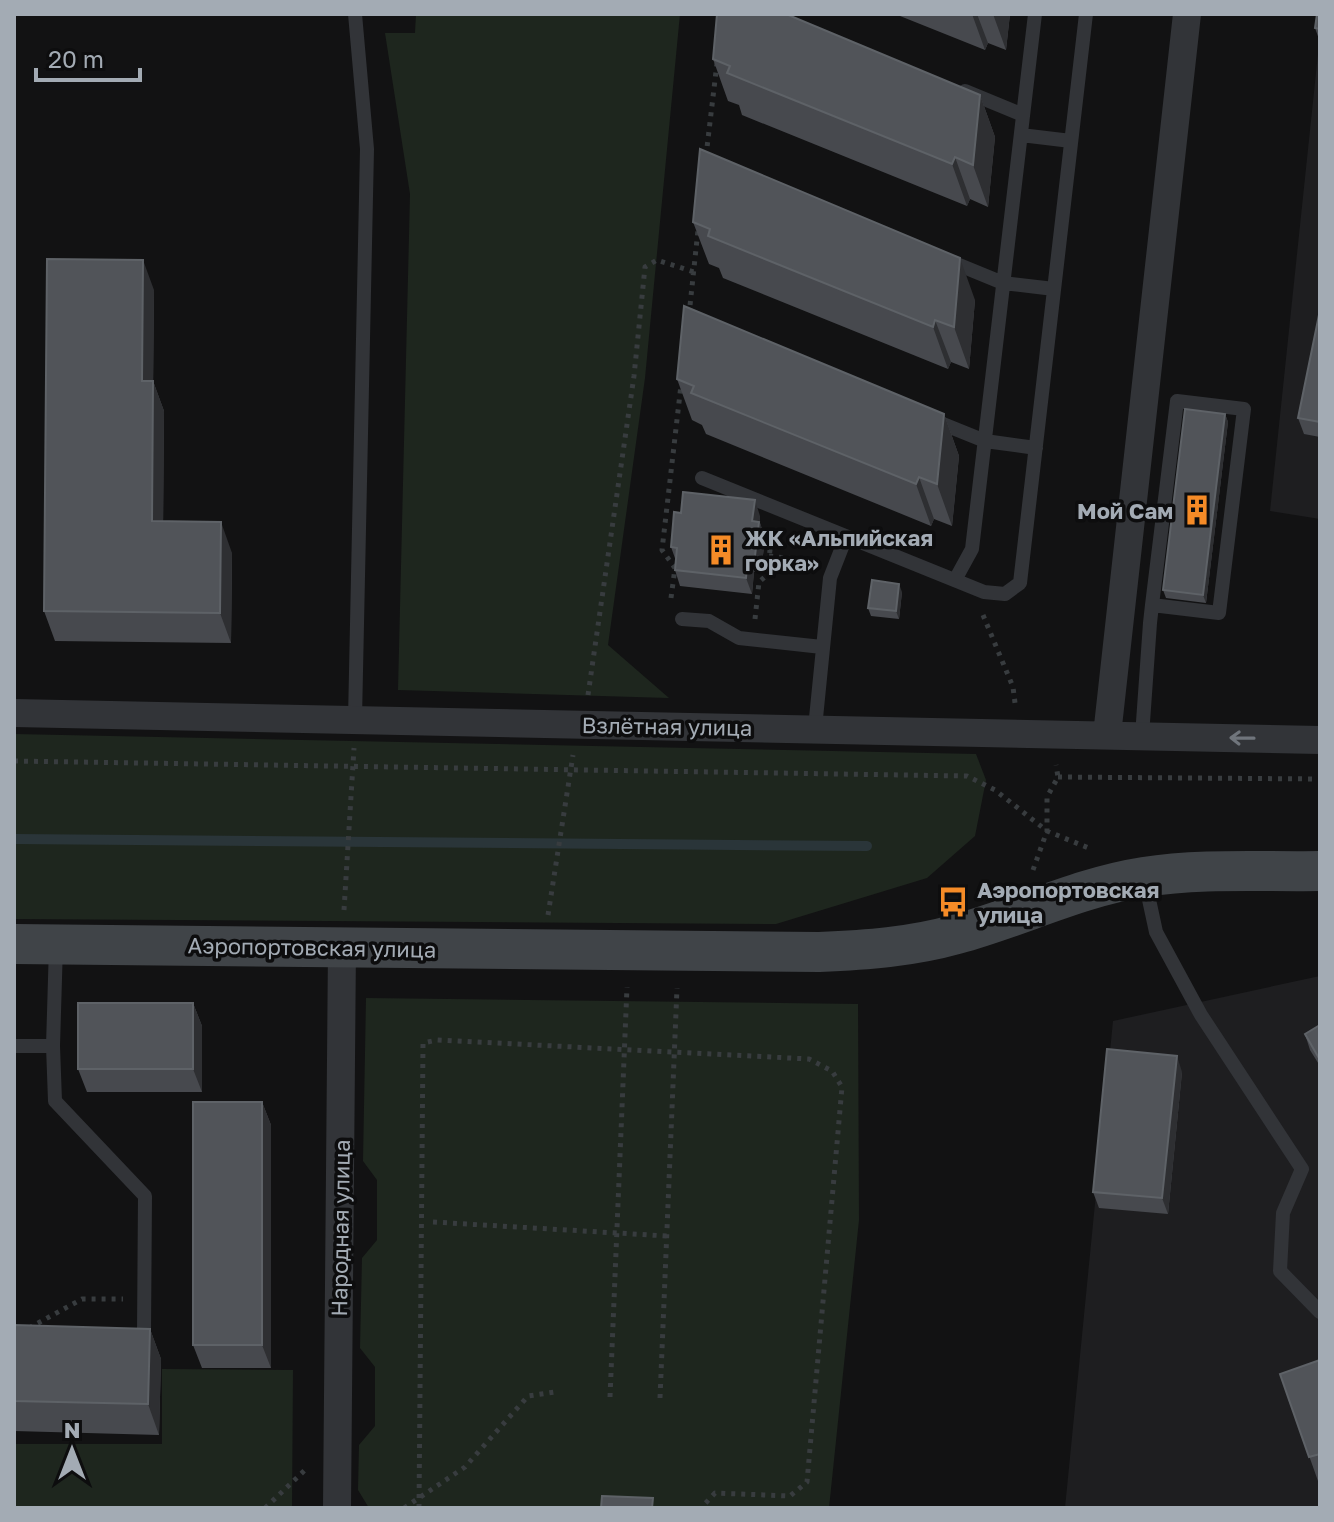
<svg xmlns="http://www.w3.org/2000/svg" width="1334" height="1522" viewBox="0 0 1334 1522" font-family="'Golos Text',sans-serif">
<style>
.built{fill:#1e1e20}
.green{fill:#1e261e}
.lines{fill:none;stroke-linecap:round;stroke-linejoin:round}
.stream{stroke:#2a3539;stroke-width:10}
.path{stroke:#383c3f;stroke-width:5;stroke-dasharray:4 6;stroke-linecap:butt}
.lane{stroke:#323438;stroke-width:14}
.street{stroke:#323438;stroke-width:28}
.secondary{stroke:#404448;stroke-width:40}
.wall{fill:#47494e}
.shaded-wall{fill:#2e2f32}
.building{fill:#515459;stroke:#5e6267;stroke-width:2}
.oneway{stroke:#70757c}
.labels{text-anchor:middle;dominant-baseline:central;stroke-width:7;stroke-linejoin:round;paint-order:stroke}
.poi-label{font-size:22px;font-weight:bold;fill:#a3abb4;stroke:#0d0d0e;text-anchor:start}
.street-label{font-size:22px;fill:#a3abb4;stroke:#0d0d0e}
</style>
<rect width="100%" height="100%" fill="#121213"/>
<path class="built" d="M 1320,35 L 1320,519 L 1270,511 Z
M 1320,976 L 1320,1508 L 1065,1508 L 1113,1021 Z"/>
<path class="green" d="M 416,14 L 680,14 L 645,378 L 608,645 L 669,698 L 398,690 L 410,194 L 385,33 L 415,33 Z
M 14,734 L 976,754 L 986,780 L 975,836 L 927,878 L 776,924 L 14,919 Z
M 366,998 L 858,1004 L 859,1220 L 829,1508 L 369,1508 L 358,1490 L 359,1445 L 375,1426 L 375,1367 L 360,1348 L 362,1258 L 377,1240 L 377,1180 L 363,1161 Z
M 162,1369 L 293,1370 L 292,1508 L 14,1508 L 14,1444 L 162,1444 Z"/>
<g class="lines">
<path class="stream" d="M 14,839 L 867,846"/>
<path class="path" d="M 706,156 L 717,63
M 689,315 L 698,230
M 769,556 L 812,561
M 671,598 L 675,568 L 662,550 L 681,385
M 983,615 L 1013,687 L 1015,703
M 755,619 L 759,582 L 767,575 L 770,550 L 764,549
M 588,695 L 634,376 L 645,267 L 657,260 L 694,272
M 14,761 L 967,776 L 995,790 L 1047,831 L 1091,849
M 1058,777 L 1320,779
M 1033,870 L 1047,831 L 1047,797 L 1058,777 L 1056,765
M 344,910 L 354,748
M 548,915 L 573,755
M 433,1222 L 667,1236
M 29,1328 L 82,1299 L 123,1299
M 610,1397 L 627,987
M 660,1398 L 677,988
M 265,1508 L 305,1470
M 404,1508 L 465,1467 L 528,1396 L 555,1392
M 419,1508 L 423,1043 L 437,1040 L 809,1059 L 832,1071 L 842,1087 L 807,1482 L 790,1496 L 715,1493 L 701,1508"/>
<path class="lane" d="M 355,14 L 367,149 L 355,719
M 965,91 L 1023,115
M 1021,135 L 1071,141
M 947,260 L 1003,283 L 1054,289
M 933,420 L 985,441 L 1036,448
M 702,478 L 984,592 L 1005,594 L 1020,583 L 1086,14
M 955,580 L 972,549 L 1035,14
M 682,619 L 709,621 L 739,638 L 822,647
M 815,728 L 830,578 L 846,537
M 1142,736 L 1150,623 L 1152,605 L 1177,401 L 1244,409 L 1219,613 L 1152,605
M 1145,881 L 1156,932 L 1201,1015 L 1302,1169 L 1283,1213 L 1280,1271 L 1320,1312
M 14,1046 L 53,1046 L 55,1101 L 145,1196 L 144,1333
M 53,1046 L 56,945"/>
<path class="street" d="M 14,713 L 1320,740
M 1107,735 L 1187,14
M 337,1508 L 342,947"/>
<path class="secondary" d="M 14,944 L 819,952 C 866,950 911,947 957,934 C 1020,917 1079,887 1144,877 C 1201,868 1262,872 1320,871"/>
</g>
<path class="wall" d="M 895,14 L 1010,14 L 1006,50 L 988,43 L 985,50 Z
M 1320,14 L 1320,42 L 1315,28 Z
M 713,59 L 980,95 L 995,137 L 988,207 L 970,199 L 967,206 L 742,115 L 739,105 L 728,101 Z
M 693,222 L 975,300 L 969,369 L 951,362 L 948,369 L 723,278 L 719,268 L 709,264 Z
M 154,290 L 153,381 L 164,411 L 163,522 L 232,553 L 231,643 L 55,641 L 44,611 Z
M 1320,310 L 1320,437 L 1304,434 L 1298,418 Z
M 677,379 L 944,414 L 959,456 L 952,526 L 934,519 L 931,526 L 706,434 L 702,425 L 692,420 Z
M 1225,414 L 1228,422 L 1206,603 L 1166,598 L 1163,590 Z
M 760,516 L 760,523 L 765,538 L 761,572 L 754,572 L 752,594 L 680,586 L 675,570 L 676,561 L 671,547 Z
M 902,592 L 899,619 L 871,616 L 868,608 Z
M 193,1003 L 202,1026 L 202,1092 L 87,1092 L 78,1069 Z
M 1320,1025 L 1320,1066 L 1310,1050 L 1305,1034 Z
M 1182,1072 L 1168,1214 L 1099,1208 L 1093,1192 Z
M 262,1102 L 271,1125 L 271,1368 L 202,1368 L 193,1345 Z
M 14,1325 L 150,1329 L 161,1359 L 159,1435 L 14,1431 Z
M 1320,1360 L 1320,1480 L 1318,1481 L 1280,1374 Z"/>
<path class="shaded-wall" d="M 972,14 L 977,14 L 988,43 L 985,50 Z
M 993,14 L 1010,14 L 1006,50 Z
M 980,95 L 995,137 L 988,207 L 973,165 Z
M 955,157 L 970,199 L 967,206 L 952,164 Z
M 960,258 L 975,300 L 969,369 L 954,327 Z
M 143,260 L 154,290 L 153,411 L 142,381 Z
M 935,320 L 951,362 L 948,369 L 933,327 Z
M 153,381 L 164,411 L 163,552 L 152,521 Z
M 944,414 L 959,456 L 952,526 L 937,484 Z
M 1225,414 L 1228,422 L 1206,603 L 1203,595 Z
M 919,477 L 934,519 L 931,526 L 916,484 Z
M 755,500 L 760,516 L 760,523 L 765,538 L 761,572 L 755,556 L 752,521 Z
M 221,522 L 232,553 L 231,643 L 220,613 Z
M 748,556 L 754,572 L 752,594 L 746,578 Z
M 899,584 L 902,592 L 899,619 L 896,611 Z
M 193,1003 L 202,1026 L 202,1092 L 193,1069 Z
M 1177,1056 L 1182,1072 L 1168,1214 L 1162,1198 Z
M 262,1102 L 271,1125 L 271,1368 L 262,1345 Z
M 150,1329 L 161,1359 L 159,1435 L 148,1404 Z"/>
<path class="building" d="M 717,14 L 786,14 L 980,95 L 973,165 L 955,157 L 952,164 L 727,73 L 730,66 L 713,59 Z
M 1317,14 L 1320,14 L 1320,29 L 1315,28 Z
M 700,149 L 960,258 L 954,327 L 935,320 L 933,327 L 708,236 L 710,229 L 693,222 Z
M 47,259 L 143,260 L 142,381 L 153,381 L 152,521 L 221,522 L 220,613 L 44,611 Z
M 684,306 L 944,414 L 937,484 L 919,477 L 916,484 L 691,393 L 694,386 L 677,379 Z
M 1320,310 L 1320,422 L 1298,418 Z
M 1185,409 L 1225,414 L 1203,595 L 1163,590 Z
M 683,492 L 755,500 L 752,521 L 759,522 L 755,556 L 748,556 L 746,578 L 675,570 L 677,548 L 671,547 L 673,524 L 674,512 L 681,513 Z
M 872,580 L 899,584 L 896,611 L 868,608 Z
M 78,1003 L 193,1003 L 193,1069 L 78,1069 Z
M 1320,1025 L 1320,1060 L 1305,1034 Z
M 1107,1049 L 1177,1056 L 1162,1198 L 1093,1192 Z
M 193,1102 L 262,1102 L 262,1345 L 193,1345 Z
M 14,1325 L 150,1329 L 148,1404 L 14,1401 Z
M 1320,1360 L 1320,1454 L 1309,1457 L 1280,1374 Z
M 602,1496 L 653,1498 L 652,1508 L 601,1508 Z"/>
<defs><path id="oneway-shaft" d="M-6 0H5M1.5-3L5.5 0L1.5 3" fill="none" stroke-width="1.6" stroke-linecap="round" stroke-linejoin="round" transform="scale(2)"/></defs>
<use class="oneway" href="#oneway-shaft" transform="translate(1242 738) rotate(-179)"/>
<defs>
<g id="building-bare" transform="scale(2.4)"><path d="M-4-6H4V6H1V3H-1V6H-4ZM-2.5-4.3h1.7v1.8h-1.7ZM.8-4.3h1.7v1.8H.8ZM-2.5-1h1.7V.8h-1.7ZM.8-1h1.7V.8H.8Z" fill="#f58b27" stroke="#0d0d0e" stroke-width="2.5" paint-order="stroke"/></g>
<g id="bus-bare" transform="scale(2.4)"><path d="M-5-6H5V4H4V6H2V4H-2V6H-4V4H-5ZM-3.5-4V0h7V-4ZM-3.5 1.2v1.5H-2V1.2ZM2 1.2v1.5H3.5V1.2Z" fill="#f58b27" stroke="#0d0d0e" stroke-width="2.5" paint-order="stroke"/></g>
</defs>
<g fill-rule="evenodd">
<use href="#building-bare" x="1197" y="510"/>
<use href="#building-bare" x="721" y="550"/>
<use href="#bus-bare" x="953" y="902"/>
</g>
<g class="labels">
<g class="poi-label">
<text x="1173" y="510" text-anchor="end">Мой Сам</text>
<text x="745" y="537">ЖК «Альпийская<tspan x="745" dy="25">горка»</tspan></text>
<text x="977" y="889">Аэропортовская<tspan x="977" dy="25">улица</tspan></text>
</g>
<g class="street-label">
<text transform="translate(667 726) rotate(1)">Взлётная улица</text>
<text transform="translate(312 947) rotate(1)">Аэропортовская улица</text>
<text transform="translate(340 1228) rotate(-89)">Народная улица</text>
</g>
</g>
<rect width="1334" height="1522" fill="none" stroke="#a3abb4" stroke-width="32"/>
<g transform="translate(72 1450)" stroke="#0d0d0e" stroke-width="6" paint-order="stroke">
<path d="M0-6L14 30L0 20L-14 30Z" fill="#a3abb4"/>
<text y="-12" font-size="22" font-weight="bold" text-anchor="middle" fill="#a3abb4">N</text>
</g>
<path d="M36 68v12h104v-12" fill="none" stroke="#a3abb4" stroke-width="4"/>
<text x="48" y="68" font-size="24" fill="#a3abb4" stroke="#0d0d0e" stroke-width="6" paint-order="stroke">20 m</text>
</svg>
